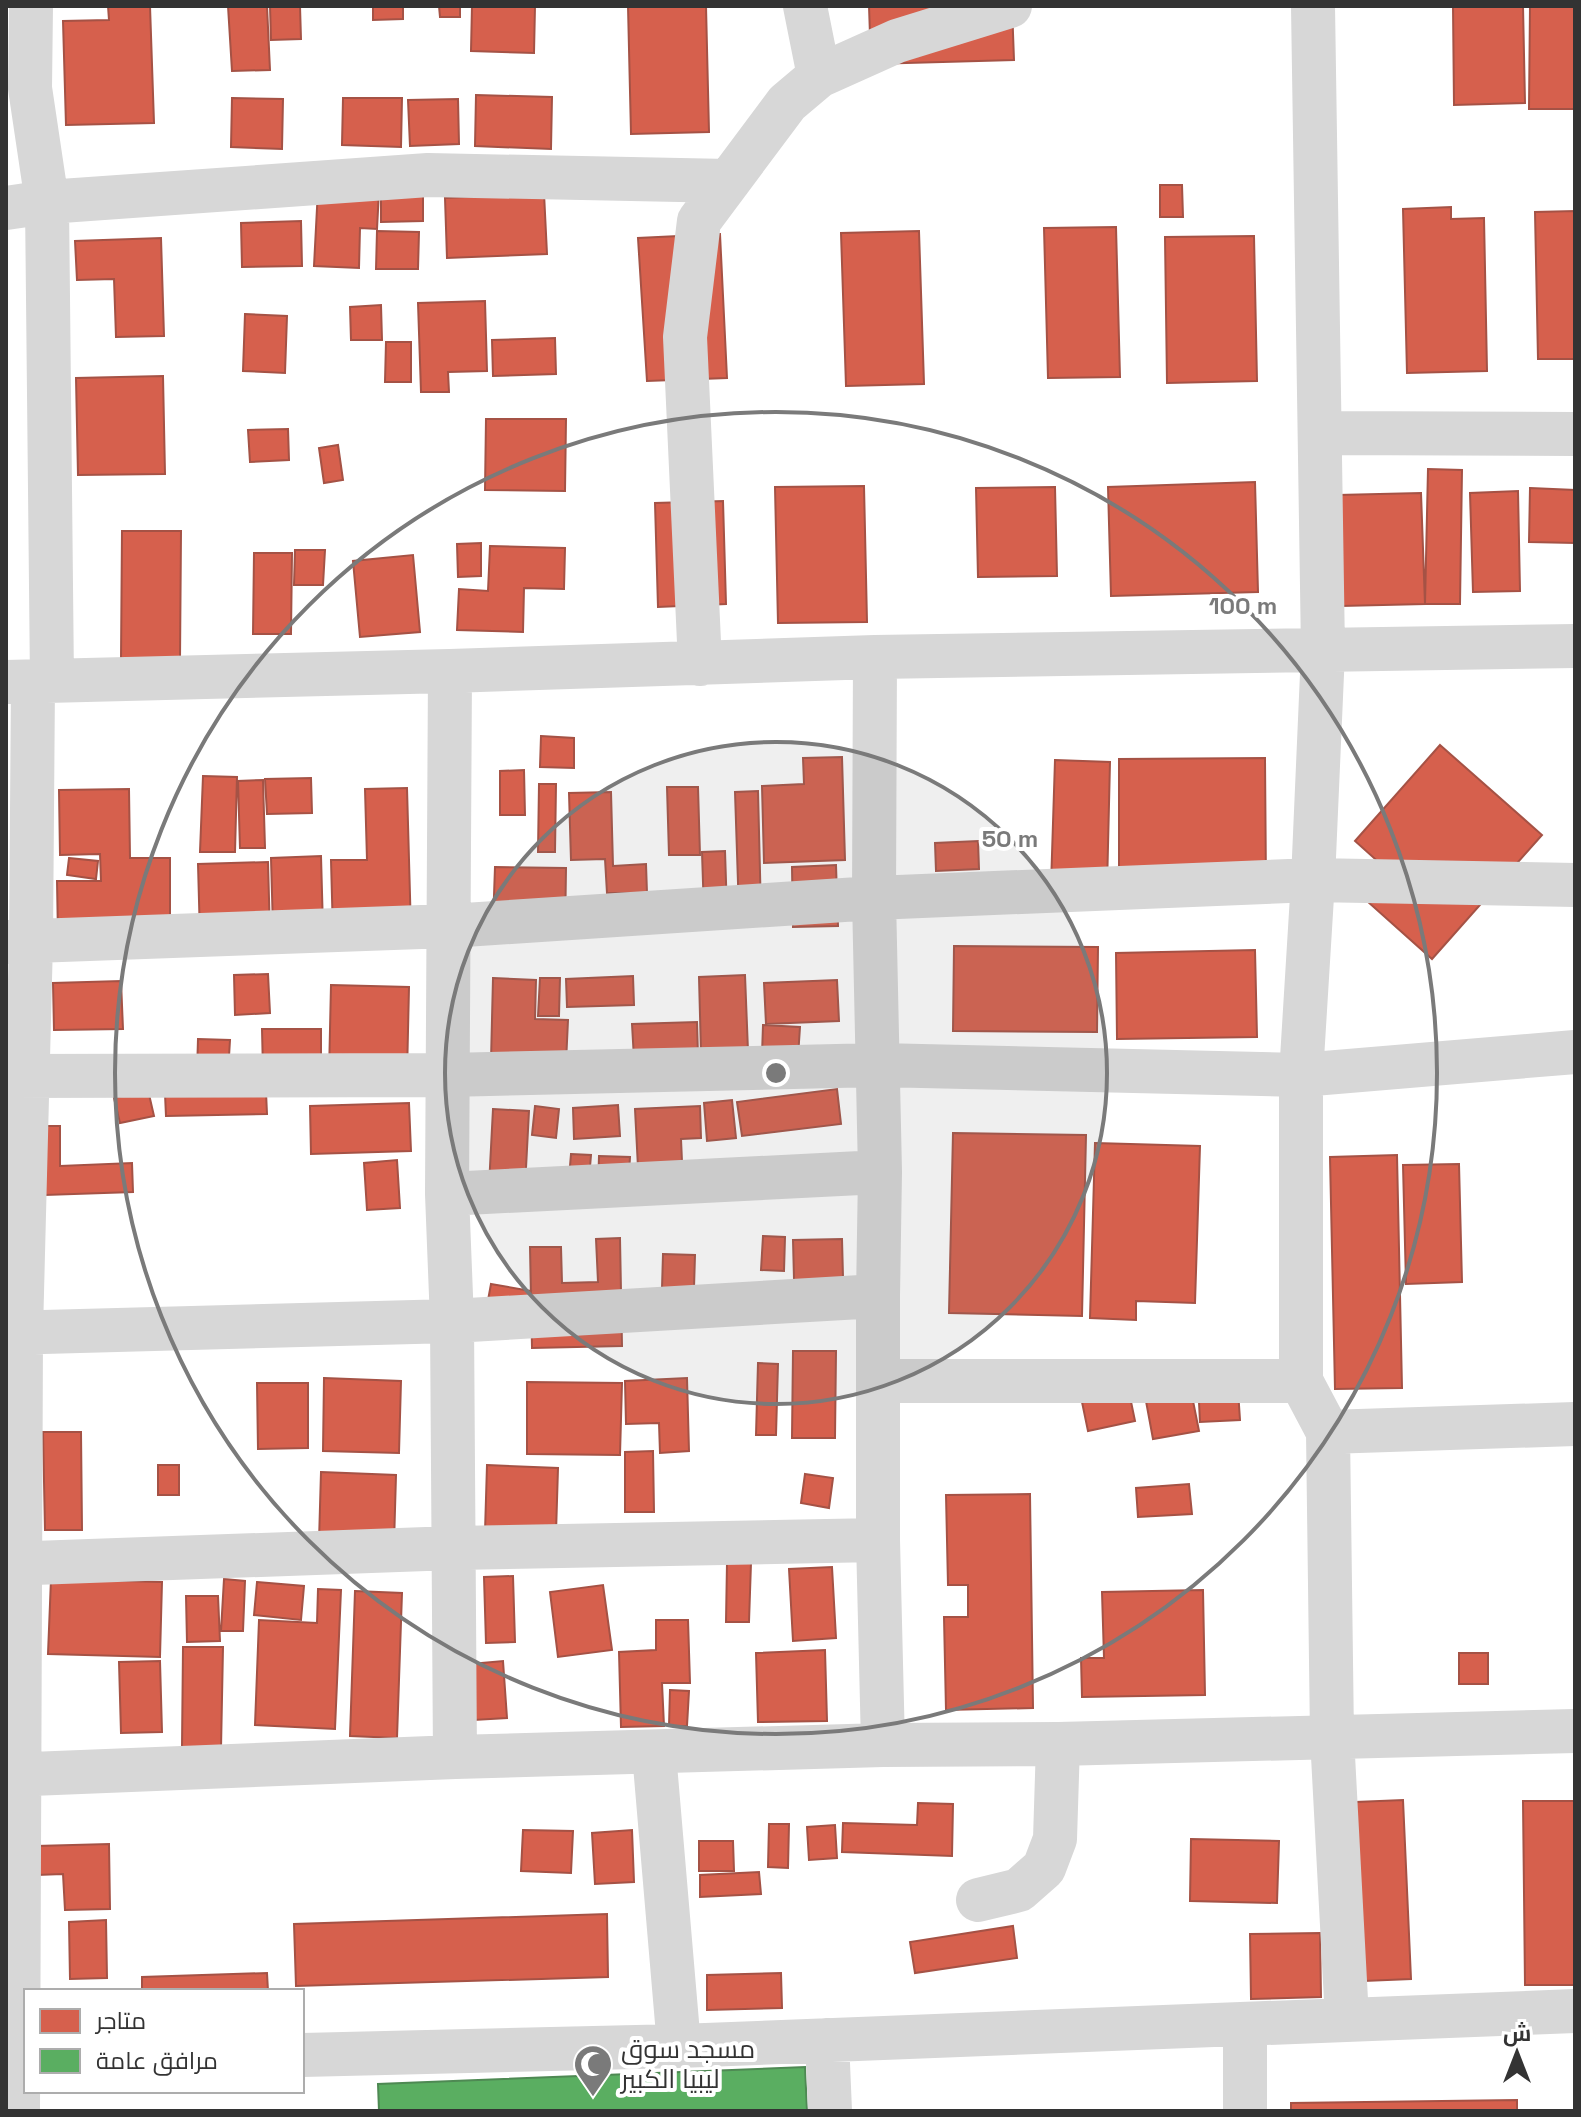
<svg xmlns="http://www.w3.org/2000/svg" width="1581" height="2117" viewBox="0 0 1581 2117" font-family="'Space Grotesk',Cairo,sans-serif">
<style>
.shops{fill:#d6604d;stroke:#a55245;stroke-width:2}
.public{fill:#5aae61;stroke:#4e8953;stroke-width:2}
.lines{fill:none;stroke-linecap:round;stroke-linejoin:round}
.minor{stroke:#d7d7d7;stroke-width:44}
.ring{fill:none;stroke:#7a7a7a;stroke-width:4}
.labels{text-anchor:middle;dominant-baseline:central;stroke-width:8;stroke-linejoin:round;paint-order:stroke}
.poi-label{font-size:26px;fill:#333;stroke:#fff;text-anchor:start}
.centre{fill:#7a7a7a;stroke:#fff;stroke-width:4}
.ring-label{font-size:24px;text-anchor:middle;font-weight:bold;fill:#7a7a7a;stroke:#fff;stroke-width:8;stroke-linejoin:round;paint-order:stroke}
</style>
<rect width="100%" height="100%" fill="#fff"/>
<path class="shops" d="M 108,6 L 150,6 L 154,123 L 66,125 L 63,21 L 109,20 Z
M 228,6 L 267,6 L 270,70 L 232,71 Z
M 270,6 L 300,6 L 301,39 L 271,40 Z
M 373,6 L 403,6 L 403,19 L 373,20 Z
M 439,6 L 460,6 L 460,17 L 440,17 Z
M 472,6 L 535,6 L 534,53 L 471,51 Z
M 628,6 L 706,6 L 709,132 L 631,134 Z
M 869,6 L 1012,6 L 1014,60 L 871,64 Z
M 1453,6 L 1523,6 L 1525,103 L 1454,105 Z
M 1530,6 L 1575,6 L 1575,109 L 1529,109 Z
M 476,95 L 552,97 L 551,149 L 475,146 Z
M 232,98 L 283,99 L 282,149 L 231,147 Z
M 343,98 L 402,98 L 401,147 L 342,145 Z
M 458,99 L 459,144 L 410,146 L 408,100 Z
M 381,177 L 423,177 L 423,221 L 381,222 Z
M 1160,185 L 1182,185 L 1183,217 L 1160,217 Z
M 318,189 L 379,191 L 377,229 L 360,228 L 359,268 L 314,266 Z
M 544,193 L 547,254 L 447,258 L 445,198 Z
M 1451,207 L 1451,219 L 1484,218 L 1487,371 L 1407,373 L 1403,209 Z
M 1575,211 L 1575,359 L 1538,359 L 1535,212 Z
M 301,221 L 302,266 L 242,267 L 241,223 Z
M 1116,227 L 1120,377 L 1048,378 L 1044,228 Z
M 377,231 L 419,232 L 418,269 L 376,269 Z
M 919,231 L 924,384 L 846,386 L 841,233 Z
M 720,234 L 727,378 L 647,381 L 638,238 Z
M 1254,236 L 1257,381 L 1167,383 L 1165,237 Z
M 161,238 L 164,336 L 116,337 L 114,279 L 77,280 L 75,241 Z
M 485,301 L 487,371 L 448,372 L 449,392 L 421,392 L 418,303 Z
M 381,305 L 382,340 L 351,340 L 350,307 Z
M 245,314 L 287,316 L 285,373 L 243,371 Z
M 555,338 L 556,374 L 493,376 L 492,340 Z
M 386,342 L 411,342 L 411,382 L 385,382 Z
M 163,376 L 165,474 L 78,475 L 76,378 Z
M 486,419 L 566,419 L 565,491 L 485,490 Z
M 288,429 L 289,460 L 250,462 L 248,430 Z
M 338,445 L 343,480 L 324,483 L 319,448 Z
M 1428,469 L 1462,470 L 1460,604 L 1425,604 Z
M 1255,482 L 1258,592 L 1111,596 L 1108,487 Z
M 864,486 L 867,622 L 778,623 L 775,487 Z
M 1055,487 L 1057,576 L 978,577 L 976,488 Z
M 1530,488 L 1575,490 L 1575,543 L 1529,542 Z
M 1518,491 L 1520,591 L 1473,592 L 1470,493 Z
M 1421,493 L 1425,604 L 1341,606 L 1338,495 Z
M 723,501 L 726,604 L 658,607 L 655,503 Z
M 122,531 L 181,531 L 180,661 L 121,660 Z
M 481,543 L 481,576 L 458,577 L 457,544 Z
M 490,546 L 565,548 L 564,589 L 524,588 L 523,632 L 457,630 L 459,589 L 488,591 Z
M 295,550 L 325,550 L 323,585 L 294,585 Z
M 254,553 L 292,553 L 291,634 L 253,634 Z
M 413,555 L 420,632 L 360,637 L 353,561 Z
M 541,736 L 574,738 L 574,768 L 540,767 Z
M 1440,745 L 1542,835 L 1432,959 L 1358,893 L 1383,866 L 1355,841 Z
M 842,757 L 845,860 L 764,863 L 762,786 L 804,784 L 803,758 Z
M 1265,758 L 1266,887 L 1119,887 L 1119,759 Z
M 1055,760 L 1110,762 L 1107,888 L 1051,886 Z
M 524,770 L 525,815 L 500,815 L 500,771 Z
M 203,776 L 237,777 L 235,852 L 200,852 Z
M 311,778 L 312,813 L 267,814 L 265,779 Z
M 263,780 L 265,848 L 240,848 L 238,781 Z
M 539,784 L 556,784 L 555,852 L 538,852 Z
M 667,787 L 698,787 L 700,855 L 669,855 Z
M 407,788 L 411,931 L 333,934 L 331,860 L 367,860 L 365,789 Z
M 129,789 L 130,858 L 170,858 L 170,935 L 58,936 L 57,881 L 101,881 L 100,854 L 60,855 L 59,790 Z
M 758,791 L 761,912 L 739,913 L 735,792 Z
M 611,792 L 613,866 L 646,864 L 647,893 L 607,893 L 605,859 L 571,860 L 569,793 Z
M 978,841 L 979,869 L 936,871 L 935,843 Z
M 725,851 L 727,912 L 704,913 L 702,852 Z
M 321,856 L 323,928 L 273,929 L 271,858 Z
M 69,858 L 98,861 L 96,879 L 67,875 Z
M 268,862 L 270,935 L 200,937 L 198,864 Z
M 836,865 L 838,926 L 793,927 L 792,867 Z
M 495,867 L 566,868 L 565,935 L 493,924 Z
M 954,946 L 1098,947 L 1097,1032 L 953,1031 Z
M 1255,950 L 1257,1037 L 1117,1039 L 1116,953 Z
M 268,974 L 270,1013 L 235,1015 L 234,975 Z
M 745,975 L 748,1051 L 701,1053 L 699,977 Z
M 633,976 L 634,1005 L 567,1007 L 566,979 Z
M 493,978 L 536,980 L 535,1019 L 568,1020 L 566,1063 L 491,1061 Z
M 540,978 L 560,978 L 559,1016 L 538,1016 Z
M 837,980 L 839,1021 L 766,1024 L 764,983 Z
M 121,981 L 123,1029 L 54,1030 L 53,983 Z
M 331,985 L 409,987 L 407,1075 L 329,1074 Z
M 697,1022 L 698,1056 L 634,1059 L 632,1024 Z
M 763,1025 L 800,1027 L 798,1057 L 762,1055 Z
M 262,1029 L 321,1029 L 321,1070 L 263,1071 Z
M 198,1039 L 230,1040 L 228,1073 L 197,1072 Z
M 837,1089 L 841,1124 L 742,1136 L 737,1102 Z
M 148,1090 L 154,1116 L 120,1123 L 114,1098 Z
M 266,1092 L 267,1114 L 166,1116 L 165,1094 Z
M 732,1100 L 736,1138 L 707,1141 L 704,1103 Z
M 409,1103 L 411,1151 L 311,1154 L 310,1106 Z
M 618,1105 L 620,1136 L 574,1139 L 573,1108 Z
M 535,1106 L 559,1109 L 556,1138 L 532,1135 Z
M 700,1106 L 701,1138 L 681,1139 L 683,1184 L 639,1187 L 635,1109 Z
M 493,1109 L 529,1111 L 525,1187 L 489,1186 Z
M 42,1126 L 60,1126 L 60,1166 L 132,1163 L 133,1192 L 45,1195 Z
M 953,1133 L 1086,1135 L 1082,1316 L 949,1313 Z
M 1095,1143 L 1200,1146 L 1195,1303 L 1136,1301 L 1136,1320 L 1090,1318 Z
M 571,1154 L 591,1155 L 588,1191 L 568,1190 Z
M 1397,1155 L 1402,1388 L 1335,1389 L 1330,1157 Z
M 599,1156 L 630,1157 L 628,1191 L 598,1190 Z
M 397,1160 L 400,1208 L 367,1210 L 364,1163 Z
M 1459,1164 L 1462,1282 L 1406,1284 L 1403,1165 Z
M 763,1236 L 785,1237 L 784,1271 L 761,1270 Z
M 620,1238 L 622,1346 L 532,1348 L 530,1247 L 561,1247 L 562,1283 L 598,1282 L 596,1239 Z
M 842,1239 L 844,1316 L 795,1318 L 793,1240 Z
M 663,1254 L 695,1255 L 694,1288 L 661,1323 Z
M 491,1284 L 531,1291 L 523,1329 L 484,1322 Z
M 793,1351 L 836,1351 L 835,1438 L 792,1438 Z
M 1236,1360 L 1240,1420 L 1200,1422 L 1197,1362 Z
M 758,1363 L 778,1364 L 776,1435 L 756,1435 Z
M 1186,1366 L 1199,1431 L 1153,1439 L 1141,1374 Z
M 324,1378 L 401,1381 L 399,1453 L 323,1451 Z
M 687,1378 L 689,1451 L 660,1453 L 659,1423 L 626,1424 L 625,1381 Z
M 527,1382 L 622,1383 L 620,1455 L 527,1454 Z
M 257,1383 L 308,1383 L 308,1448 L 258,1449 Z
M 1129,1392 L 1135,1421 L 1088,1431 L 1082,1402 Z
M 43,1432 L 81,1432 L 82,1530 L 45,1530 Z
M 653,1451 L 654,1512 L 625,1512 L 625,1452 Z
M 158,1465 L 179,1465 L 179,1495 L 158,1495 Z
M 487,1465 L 558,1468 L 556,1533 L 484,1565 Z
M 321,1472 L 396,1475 L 394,1544 L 319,1541 Z
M 805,1474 L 833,1478 L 829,1508 L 801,1503 Z
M 1189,1484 L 1192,1514 L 1138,1517 L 1136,1488 Z
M 1030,1494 L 1033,1708 L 946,1710 L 944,1617 L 968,1617 L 968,1585 L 948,1585 L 946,1495 Z
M 727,1563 L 751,1563 L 749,1622 L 726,1622 Z
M 832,1567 L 836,1638 L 793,1641 L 789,1569 Z
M 513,1576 L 515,1642 L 486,1643 L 484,1577 Z
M 51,1579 L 162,1582 L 160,1657 L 48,1654 Z
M 224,1579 L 245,1581 L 243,1631 L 221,1631 Z
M 257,1582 L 304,1586 L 301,1620 L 254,1615 Z
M 603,1585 L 612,1650 L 558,1657 L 550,1592 Z
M 318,1589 L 341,1590 L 335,1729 L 255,1725 L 259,1620 L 317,1623 Z
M 1203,1590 L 1205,1695 L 1082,1697 L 1081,1658 L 1104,1658 L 1102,1592 Z
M 355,1591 L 402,1593 L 397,1738 L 350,1736 Z
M 186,1596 L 218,1596 L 220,1641 L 187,1642 Z
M 656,1620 L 688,1620 L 690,1683 L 662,1683 L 664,1726 L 621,1727 L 619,1652 L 656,1650 Z
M 183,1647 L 223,1647 L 221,1749 L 182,1748 Z
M 825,1650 L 827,1721 L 758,1722 L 756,1653 Z
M 1459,1653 L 1488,1653 L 1488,1684 L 1459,1684 Z
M 160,1661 L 162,1732 L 121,1733 L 119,1662 Z
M 503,1661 L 507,1718 L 474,1720 L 471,1664 Z
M 670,1690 L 689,1691 L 687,1726 L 669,1726 Z
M 1403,1800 L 1411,1979 L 1364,1981 L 1356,1802 Z
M 1523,1801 L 1574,1801 L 1575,1985 L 1525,1985 Z
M 918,1803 L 953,1804 L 952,1856 L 842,1852 L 843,1823 L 917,1825 Z
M 769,1824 L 789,1824 L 788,1868 L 768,1867 Z
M 835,1825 L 837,1858 L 809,1860 L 807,1827 Z
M 523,1830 L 573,1831 L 571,1873 L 521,1871 Z
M 632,1830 L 634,1882 L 595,1884 L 592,1833 Z
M 1191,1839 L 1279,1841 L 1277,1903 L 1190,1901 Z
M 699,1841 L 733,1841 L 734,1871 L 699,1871 Z
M 109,1844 L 110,1909 L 65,1910 L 63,1874 L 37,1875 L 36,1846 Z
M 759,1872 L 761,1894 L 700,1897 L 700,1875 Z
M 607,1914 L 608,1977 L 296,1986 L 294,1924 Z
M 106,1920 L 107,1978 L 70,1979 L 69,1922 Z
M 1013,1926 L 1017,1958 L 915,1973 L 910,1942 Z
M 1320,1933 L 1321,1997 L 1251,1999 L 1250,1934 Z
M 267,1973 L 268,1991 L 142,1991 L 142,1977 Z
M 781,1973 L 782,2008 L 707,2010 L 707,1975 Z
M 671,2085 L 672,2111 L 515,2111 L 514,2096 Z
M 484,2090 L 486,2111 L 399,2111 L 446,2108 L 445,2093 Z
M 787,2097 L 787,2111 L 680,2111 L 680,2101 Z
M 1517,2100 L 1517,2111 L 1291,2111 L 1291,2103 Z"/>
<path class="public" d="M 805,2067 L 807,2111 L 379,2111 L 378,2084 Z"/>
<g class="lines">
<path class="minor" d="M 31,6 L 30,88 L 47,202 L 52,681
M 805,6 L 819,76
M 1313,6 L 1323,651 L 1313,880 L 1301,1075 L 1301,1381 L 1328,1432 L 1332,1737 L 1347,2019
M 6,208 L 47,202 L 428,175 L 729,181
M 1321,433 L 1575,434
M 875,657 L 874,898 L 880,1172 L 878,1296 L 878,1540 L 883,1745
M 700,664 L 685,337 L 699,221 L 787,103 L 819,76 L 897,41 L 1010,6
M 450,671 L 447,1194 L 452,1321 L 455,1757
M 6,682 L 450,671 L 875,657 L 1575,646
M 6,942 L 449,926 L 874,898 L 1313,880 L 1575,885
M 6,1076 L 448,1075 L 879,1065 L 1301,1075 L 1575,1052
M 447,1194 L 880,1172
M 6,1333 L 452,1321 L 878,1296
M 879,1381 L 1301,1381
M 1328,1432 L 1575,1424
M 6,1564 L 454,1548 L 878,1540
M 654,1753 L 679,2046
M 6,1775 L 455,1757 L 883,1745 L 1058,1744 L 1575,1731
M 978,1900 L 1019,1890 L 1044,1868 L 1055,1839 L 1058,1744
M 1245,2025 L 1245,2111
M 827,2040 L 830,2111
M 302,2055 L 679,2046 L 1575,2011
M 18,2111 L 21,1332 L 31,941 L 33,681"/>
</g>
<circle cx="776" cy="1073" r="331" fill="#7a7a7a" fill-opacity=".12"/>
<g class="ring">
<circle cx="776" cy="1073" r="331"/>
<circle cx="776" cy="1073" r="661"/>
</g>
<defs>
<g id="mosque-pin" transform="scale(2)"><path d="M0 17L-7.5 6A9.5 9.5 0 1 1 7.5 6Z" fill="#7a7a7a" stroke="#fff"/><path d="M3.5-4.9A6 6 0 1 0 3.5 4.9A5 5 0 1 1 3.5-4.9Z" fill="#fff"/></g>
</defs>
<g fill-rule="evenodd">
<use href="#mosque-pin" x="593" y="2064"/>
</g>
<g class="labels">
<g class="poi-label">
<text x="621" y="2049">مسجد سوق<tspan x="621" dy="30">ليبيا الكبير</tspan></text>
</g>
</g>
<circle cx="776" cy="1073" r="12" class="centre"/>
<g class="ring-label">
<text x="1243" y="614">100 m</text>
<text x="1010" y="847">50 m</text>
</g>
<rect width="1581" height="2117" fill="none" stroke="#333333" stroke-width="16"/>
<rect x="24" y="1989" width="280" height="104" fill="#ffffff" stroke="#adadad" stroke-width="2"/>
<rect x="40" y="2009" width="40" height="24" fill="#d6604d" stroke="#adadad" stroke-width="2"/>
<text x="96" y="2029" font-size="24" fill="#333333">متاجر</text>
<rect x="40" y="2049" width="40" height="24" fill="#5aae61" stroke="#adadad" stroke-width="2"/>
<text x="96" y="2069" font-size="24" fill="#333333">مرافق عامة</text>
<g transform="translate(1517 2053)" stroke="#ffffff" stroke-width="6" paint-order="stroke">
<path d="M0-6L14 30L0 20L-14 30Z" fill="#333333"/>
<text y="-12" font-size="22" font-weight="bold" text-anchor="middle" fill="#333333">ش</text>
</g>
</svg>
